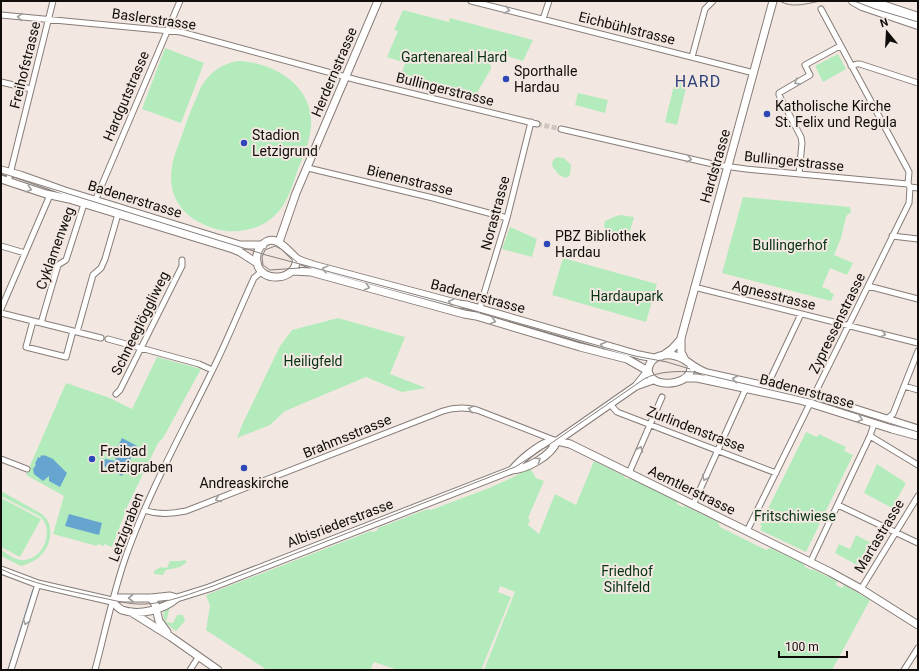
<svg xmlns="http://www.w3.org/2000/svg" width="919" height="671" viewBox="0 0 919 671" font-family="Roboto,sans-serif">
<style>
.green{fill:#b4ebbc}
.water{fill:#66a5d0}
.lines{fill:none;stroke-linecap:round;stroke-linejoin:round}
.stream{stroke:#66a5d0;stroke-width:1.5}
.street-tunnel{stroke:#d1c7c1;stroke-width:5;stroke-dasharray:5 2.5;stroke-linecap:butt}
.street-casing{stroke:#867c77;stroke-width:7}
.secondary-casing{stroke:#867c77;stroke-width:9}
.primary-casing{stroke:#867c77;stroke-width:10}
.street{stroke:#fff;stroke-width:5}
.secondary{stroke:#fff;stroke-width:7}
.primary{stroke:#fff;stroke-width:8}
.tram{stroke:#877f7b;stroke-width:1}
.oneway{stroke:#a09e9d}
.poi-dot{fill:#2b47b8;stroke:#f3e8e1;stroke-width:1.5}
.labels{text-anchor:middle;dominant-baseline:central;stroke-width:4;stroke-linejoin:round;paint-order:stroke}
.street-label{font-size:14px;fill:#110d0b;stroke:#f3e8e1}
.park-label{font-size:14px;fill:#073314;stroke:#f3e8e1}
.poi-label{font-size:14px;fill:#110d0b;stroke:#f3e8e1;text-anchor:start}
.quarter-label{font-size:16px;letter-spacing:1px;fill:#2d4079;stroke:#f3e8e1}
</style>
<rect width="100%" height="100%" fill="#f3e8e1"/>
<path class="green" d="M 403,10 L 449,22 L 450,18 L 533,40 L 523,61 L 492,51 L 489,52 L 491,69 L 474,98 L 399,80 L 405,63 L 387,57 L 398,31 L 394,30 Z
M 165,48 L 204,63 L 181,123 L 142,109 Z
M 838,54 L 846,69 L 823,82 L 815,66 Z
M 238,61 C 274,62 314,86 311,126 C 310,142 303,157 297,172 C 291,190 286,207 271,219 C 255,231 234,234 216,229 C 182,219 165,196 173,161 C 175,152 179,144 182,135 C 187,119 194,103 201,87 C 210,72 221,64 238,61 Z
M 675,81 L 687,84 L 677,125 L 665,122 Z
M 578,93 L 608,100 L 605,113 L 575,105 Z
M 557,157 L 564,158 L 571,165 L 570,175 L 566,178 L 559,175 L 552,166 L 553,160 Z
M 743,197 L 850,207 L 851,213 L 848,214 L 846,217 L 841,238 L 834,255 L 853,263 L 847,275 L 830,268 L 822,287 L 830,290 L 830,292 L 834,294 L 831,301 L 722,273 Z
M 621,215 L 634,217 L 628,238 C 619,236 600,235 605,221 L 616,216 Z
M 510,227 L 537,239 L 532,257 L 502,249 Z
M 563,258 L 657,284 L 646,322 L 552,295 Z
M 338,318 L 405,337 L 390,374 L 426,388 L 402,392 L 366,377 L 285,411 L 270,425 L 237,438 L 242,425 L 280,346 L 292,330 Z
M 157,357 L 201,369 L 163,438 L 158,443 L 128,505 L 112,547 L 104,544 L 104,546 L 98,544 L 97,546 L 53,534 L 64,496 L 26,475 L 66,383 L 110,398 L 132,409 Z
M 806,432 L 817,437 L 819,434 L 846,447 L 844,451 L 853,455 L 806,552 L 760,530 L 762,526 L 760,525 Z
M 594,461 L 624,476 L 625,478 L 628,479 L 629,478 L 677,501 L 677,504 L 683,507 L 685,506 L 718,522 L 720,527 L 766,550 L 770,548 L 804,564 L 805,567 L 811,570 L 812,569 L 837,581 L 836,585 L 842,588 L 844,585 L 870,600 L 832,670 L 484,670 L 515,592 L 500,586 L 498,592 L 511,597 L 481,670 L 398,670 L 374,662 L 371,668 L 372,670 L 267,670 L 206,630 L 210,606 L 206,595 L 371,531 L 373,532 L 378,530 L 378,528 L 428,509 L 431,510 C 464,497 499,486 530,468 L 536,478 L 544,481 L 528,518 L 530,520 L 528,525 L 539,534 L 555,494 L 576,505 Z
M 877,464 L 906,483 L 892,508 L 864,493 Z
M 1,491 L 42,514 C 56,526 51,547 38,558 C 33,562 27,564 21,566 L 1,556 L 1,550 C 8,554 16,561 24,560 C 44,559 54,531 41,517 L 1,496 Z
M 1,498 L 41,519 L 20,557 L 1,547 Z
M 856,535 L 871,543 L 857,565 L 835,553 L 839,544 L 850,549 Z
M 185,560 L 187,562 L 180,567 L 166,570 L 163,575 L 154,574 L 154,571 L 160,567 L 167,568 L 170,561 L 180,561 Z
M 170,607 L 166,622 L 173,623 L 177,615 L 183,615 L 185,621 L 176,631 C 167,625 156,615 170,607 Z"/>
<path class="water" d="M 122,438 L 137,446 L 122,476 L 102,465 L 105,459 L 116,461 L 116,459 L 113,456 Z
M 41,455 L 43,456 L 44,455 L 53,459 L 67,473 L 60,487 L 49,481 L 49,476 L 43,481 L 34,474 L 33,469 L 36,465 L 35,464 L 38,457 L 40,458 Z
M 69,514 L 102,523 L 99,535 L 65,526 Z"/>
<g class="lines">
<path class="stream" d="M 8,670 L 33,590"/>
<path class="street-tunnel" d="M 537,124 L 561,129"/>
<g class="street-casing">
<path id="street" d="M 471,1 L 754,73
M 821,9 L 907,168 L 909,172 L 908,184
M 1,15 L 181,32 L 357,80 L 537,124
M 543,19 L 549,1
M 692,57 L 705,9 L 713,1
M 851,66 L 857,64 L 860,64 L 918,83
M 1,82 L 31,89
M 561,129 L 717,165 L 746,169 L 908,184 L 910,187 L 918,188
M 308,168 L 433,198 L 507,218
M 799,174 L 802,143 L 801,137 L 779,95 L 779,93 L 810,75 L 805,65 L 840,46
M 8,182 L 53,1
M 95,201 L 180,1
M 892,236 L 918,239
M 1,246 L 25,253
M 868,286 L 918,299
M 694,287 L 918,343
M 1,309 L 50,195
M 479,310 L 507,218 L 531,122
M 1,313 L 101,338
M 33,321 L 26,347 L 66,357 L 73,331
M 41,323 L 58,265 L 66,260 L 84,204
M 77,332 L 93,275 L 101,268 L 105,259 L 118,214
M 108,339 L 199,364 L 212,370
M 767,386 L 801,314
M 904,386 L 918,390
M 116,394 L 120,390 L 182,266 L 182,260
M 610,404 L 617,412 L 776,473
M 888,418 L 893,414 L 918,351
M 870,436 L 918,465
M 1,459 L 27,469
M 629,473 L 662,397
M 693,505 L 746,388
M 838,505 L 918,543
M 144,510 C 158,515 172,514 186,511 L 443,411 C 455,407 465,407 477,410 L 554,440
M 747,531 L 909,203 L 910,187
M 810,563 L 870,436 L 874,424
M 861,589 L 918,496
M 11,670 L 38,584
M 95,670 C 105,632 113,593 126,556 C 149,491 183,431 213,369 C 228,339 240,308 254,278 L 261,272
M 190,670 L 199,656
M 904,670 L 918,648"/>
</g>
<g class="secondary-casing">
<path id="secondary" d="M 865,1 L 876,3
M 1,170 L 20,175 L 65,191 L 240,245 L 263,245
M 1,179 L 46,194 L 69,199 L 233,249 L 240,252 L 257,263
M 279,242 L 296,193 L 378,1
M 296,258 C 299,280 260,285 257,262 C 256,257 257,252 260,247 C 274,230 286,249 296,258 C 300,261 308,263 313,265 L 459,304 L 467,305 L 639,355 L 654,358
M 293,271 L 311,272 L 464,314 L 476,316 L 580,347 L 627,359 L 648,371
M 662,356 L 672,349 L 681,339
M 685,360 L 681,352 L 681,338 L 773,1
M 691,365 C 693,384 662,387 653,379 C 650,377 649,374 648,371 C 650,352 671,352 685,360 C 692,365 698,370 707,373 L 824,399 L 918,429
M 687,378 L 697,378 L 800,400 L 892,429 L 918,436
M 636,386 L 648,371
M 557,441 L 570,444 L 830,572 L 861,589 L 918,625
M 512,470 C 518,462 538,445 548,442 C 551,441 554,441 557,441 L 636,386 L 653,380
M 1,570 L 38,584 L 112,601 C 115,604 118,608 122,610 C 139,616 163,610 177,598 L 209,588 L 512,470 C 527,469 551,456 557,441
M 151,598 L 155,604 L 159,621 L 167,632
M 112,601 L 118,598 L 151,598 L 170,596 L 177,598
M 131,612 L 171,637 L 218,670"/>
</g>
<g class="primary-casing">
<path id="primary" d="M 853,1 L 862,6 L 918,25
M 872,1 L 876,3 L 918,17"/>
</g>
<use href="#street" class="street"/>
<use href="#secondary" class="secondary"/>
<use href="#primary" class="primary"/>
<path class="tram" d="M 780,1 C 792,9 808,3 821,1
M 854,1 L 875,9 L 918,22
M 1,173 L 266,255 L 447,303 L 635,356 L 667,362 L 690,369
M 297,262 L 281,249 L 275,246 L 265,250 L 262,257 L 263,265 L 270,270 L 300,268
M 1,569 C 32,584 65,590 98,597 C 114,600 129,605 146,604 C 168,603 192,593 213,586 L 515,467 L 537,453 L 644,379 C 658,371 678,371 694,372 L 818,401 L 918,432"/>
</g>
<defs><path id="oneway-chevron" d="M-2-3.5L2.5 0L-2 3.5" fill="none" stroke-width="1.6" stroke-linecap="round" stroke-linejoin="round"/></defs>
<g class="oneway">
<use href="#oneway-chevron" transform="translate(507 10) rotate(14)"/>
<use href="#oneway-chevron" transform="translate(20 17) rotate(-175)"/>
<use href="#oneway-chevron" transform="translate(797 82) rotate(151)"/>
<use href="#oneway-chevron" transform="translate(689 159) rotate(12)"/>
<use href="#oneway-chevron" transform="translate(29 189) rotate(18)"/>
<use href="#oneway-chevron" transform="translate(325 269) rotate(-165)"/>
<use href="#oneway-chevron" transform="translate(367 287) rotate(15)"/>
<use href="#oneway-chevron" transform="translate(451 302) rotate(-165)"/>
<use href="#oneway-chevron" transform="translate(493 321) rotate(16)"/>
<use href="#oneway-chevron" transform="translate(883 334) rotate(15)"/>
<use href="#oneway-chevron" transform="translate(603 345) rotate(-164)"/>
<use href="#oneway-chevron" transform="translate(735 379) rotate(-168)"/>
<use href="#oneway-chevron" transform="translate(471 409) rotate(-169)"/>
<use href="#oneway-chevron" transform="translate(860 419) rotate(19)"/>
<use href="#oneway-chevron" transform="translate(640 449) rotate(-67)"/>
<use href="#oneway-chevron" transform="translate(538 460) rotate(-34)"/>
<use href="#oneway-chevron" transform="translate(705 478) rotate(115)"/>
<use href="#oneway-chevron" transform="translate(218 499) rotate(159)"/>
<use href="#oneway-chevron" transform="translate(131 598) rotate(-180)"/>
<use href="#oneway-chevron" transform="translate(26 622) rotate(108)"/>
</g>
<g class="poi-dot">
<circle cx="506" cy="79" r="4"/>
<circle cx="767" cy="114" r="4"/>
<circle cx="244" cy="143" r="4"/>
<circle cx="547" cy="244" r="4"/>
<circle cx="92" cy="459" r="4"/>
<circle cx="244" cy="468" r="4"/>
</g>
<g class="labels">
<g class="street-label">
<text transform="translate(154 19) rotate(8)">Baslerstrasse</text>
<text transform="translate(627 28) rotate(14)">Eichbühlstrasse</text>
<text transform="translate(25 65) rotate(-76)">Freihofstrasse</text>
<text transform="translate(334 72) rotate(-67)">Herdernstrasse</text>
<text transform="translate(445 89) rotate(14)">Bullingerstrasse</text>
<text transform="translate(126 96) rotate(-67)">Hardgutstrasse</text>
<text transform="translate(794 161) rotate(6)">Bullingerstrasse</text>
<text transform="translate(715 166) rotate(-74)">Hardstrasse</text>
<text transform="translate(410 180) rotate(14)">Bienenstrasse</text>
<text transform="translate(135 199) rotate(17)">Badenerstrasse</text>
<text transform="translate(495 213) rotate(-75)">Norastrasse</text>
<text transform="translate(55 248) rotate(-70)">Cyklamenweg</text>
<text transform="translate(774 295) rotate(14)">Agnesstrasse</text>
<text transform="translate(478 296) rotate(15)">Badenerstrasse</text>
<text transform="translate(140 323) rotate(-64)">Schneeglöggliweg</text>
<text transform="translate(837 323) rotate(-64)">Zypressenstrasse</text>
<text transform="translate(807 391) rotate(15)">Badenerstrasse</text>
<text transform="translate(696 429) rotate(21)">Zurlindenstrasse</text>
<text transform="translate(347 436) rotate(-22)">Brahmsstrasse</text>
<text transform="translate(692 490) rotate(26)">Aemtlerstrasse</text>
<text transform="translate(340 523) rotate(-21)">Albisriederstrasse</text>
<text transform="translate(126 527) rotate(-69)">Letzigraben</text>
<text transform="translate(879 536) rotate(-59)">Martastrasse</text>
</g>
<g class="park-label">
<text x="454" y="57">Gartenareal Hard</text>
<text x="790" y="245">Bullingerhof</text>
<text x="627" y="296">Hardaupark</text>
<text x="313" y="361">Heiligfeld</text>
<text x="795" y="516">Fritschiwiese</text>
<text x="627" y="571">Friedhof<tspan x="627" dy="16">Sihlfeld</tspan></text>
</g>
<g class="poi-label">
<text x="514" y="71">Sporthalle<tspan x="514" dy="16">Hardau</tspan></text>
<text x="775" y="106">Katholische Kirche<tspan x="775" dy="16">St. Felix und Regula</tspan></text>
<text x="252" y="135">Stadion<tspan x="252" dy="16">Letzigrund</tspan></text>
<text x="555" y="236">PBZ Bibliothek<tspan x="555" dy="16">Hardau</tspan></text>
<text x="100" y="451">Freibad<tspan x="100" dy="16">Letzigraben</tspan></text>
<text x="244" y="483" text-anchor="middle">Andreaskirche</text>
</g>
<g class="quarter-label">
<text x="698" y="81">HARD</text>
</g>
</g>
<rect width="919" height="671" fill="none" stroke="#110d0b" stroke-width="4"/>
<g transform="translate(887 32) rotate(342)" stroke="#f3e8e1" stroke-width="3" paint-order="stroke">
<path d="M0-3L7 15L0 10L-7 15Z" fill="#110d0b"/>
<text y="-6" font-size="11" font-weight="bold" text-anchor="middle" fill="#110d0b">N</text>
</g>
<path d="M779 651v6h68v-6" fill="none" stroke="#110d0b" stroke-width="2"/>
<text x="785" y="651" font-size="12" fill="#110d0b" stroke="#f3e8e1" stroke-width="3" paint-order="stroke">100 m</text>
</svg>
